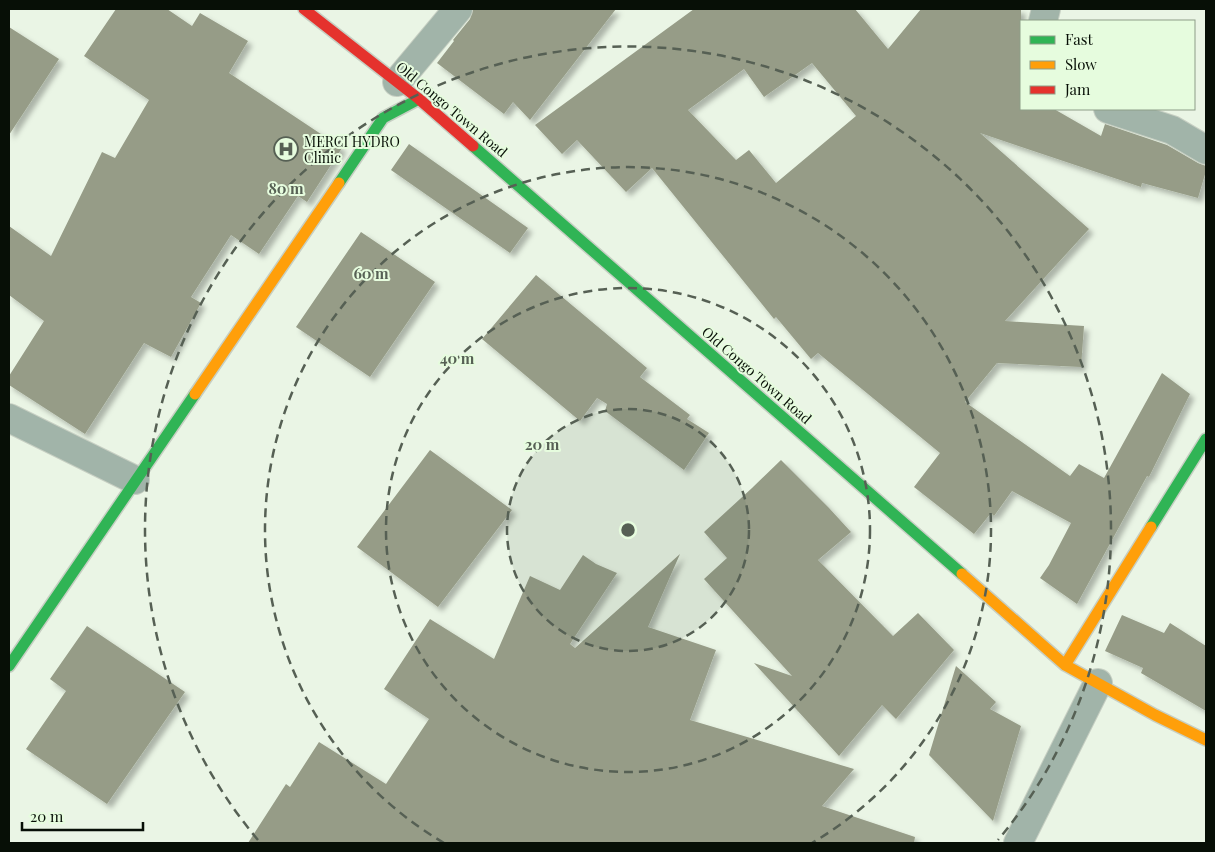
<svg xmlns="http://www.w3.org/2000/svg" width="1215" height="852" viewBox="0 0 1215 852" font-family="'Playfair Display',serif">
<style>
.building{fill:#969c87;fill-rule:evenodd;filter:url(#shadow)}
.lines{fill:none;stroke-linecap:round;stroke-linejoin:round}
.street-casing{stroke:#c7cfc3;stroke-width:30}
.fast-casing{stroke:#c7cfc3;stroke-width:14}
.slow-casing{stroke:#c7cfc3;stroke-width:14}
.jam-casing{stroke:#c7cfc3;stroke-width:14}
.street{stroke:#a1b4a9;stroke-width:28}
.fast{stroke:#30b455;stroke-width:11}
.slow{stroke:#ff9f0a;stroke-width:11}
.jam{stroke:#e5322d;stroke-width:11}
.ring{fill:none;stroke:#566054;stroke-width:2.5;stroke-dasharray:9 6}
.labels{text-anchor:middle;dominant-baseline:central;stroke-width:4;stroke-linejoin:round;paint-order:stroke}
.street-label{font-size:14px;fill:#070f06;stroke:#e6fcde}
.poi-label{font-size:14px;fill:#070f06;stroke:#e6fcde;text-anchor:start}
.centre{fill:#566054;stroke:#e6fcde;stroke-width:2.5}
.ring-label{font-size:15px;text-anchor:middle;font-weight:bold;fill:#566054;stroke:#e6fcde;stroke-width:4;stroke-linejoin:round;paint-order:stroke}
</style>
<defs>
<filter id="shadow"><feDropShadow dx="4.5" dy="4.5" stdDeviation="2.5" flood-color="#0004"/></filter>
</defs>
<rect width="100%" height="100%" fill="#eaf5e5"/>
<path class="building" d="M 116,9 L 167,9 L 192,26 L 200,13 L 248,41 L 229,73 L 342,148 L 307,202 L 298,196 L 259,254 L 231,235 L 191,297 L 201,303 L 171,357 L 144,343 L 85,434 L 9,385 L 9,376 L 44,321 L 9,295 L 9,226 L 51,256 L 102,152 L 115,158 L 149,100 L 84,56 Z
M 473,9 L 616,9 L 530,120 L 513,102 L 504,114 L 437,63 L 454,41 L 453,40 L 470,19 Z
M 694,9 L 855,9 L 888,49 L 921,9 L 1021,9 L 1021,109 L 1054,109 L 1101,136 L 1105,124 L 1167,145 L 1198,163 L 1206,166 L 1206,171 L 1198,198 L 1142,183 L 1141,187 L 980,133 L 1089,229 L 1005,321 L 1084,326 L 1081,367 L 997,363 L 965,402 L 1070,476 L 1079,464 L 1104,478 L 1162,373 L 1190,394 L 1149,477 L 1147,476 L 1077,604 L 1040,578 L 1049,565 L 1071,523 L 1012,491 L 994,516 L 991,513 L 974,534 L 914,487 L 940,453 L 818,353 L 811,359 L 776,317 L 774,319 L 652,168 L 626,192 L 577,140 L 562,154 L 535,125 ZM 812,63 L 856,116 L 776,183 L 749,150 L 736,160 L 688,110 L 744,69 L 764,97 Z
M 9,27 L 59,59 L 9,135 Z
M 409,144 L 528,228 L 510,253 L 391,170 Z
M 361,232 L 435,282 L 370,377 L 296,327 Z
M 536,275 L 647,368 L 640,377 L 690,415 L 687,419 L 709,433 L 684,470 L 605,411 L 607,404 L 597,398 L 580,421 L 482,339 Z
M 430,450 L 512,510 L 438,607 L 357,547 Z
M 781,460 L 829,508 L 851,532 L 818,560 L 893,636 L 918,613 L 954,650 L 896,719 L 882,705 L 839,756 L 754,663 L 792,676 L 704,579 L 727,558 L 704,532 L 752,488 Z
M 680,554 L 648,627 L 716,650 L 690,720 L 854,769 L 822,806 L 915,837 L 914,843 L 248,843 L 286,784 L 290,787 L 319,742 L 386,784 L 429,719 L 384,689 L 430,619 L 494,659 L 530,576 L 560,590 L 583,555 L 596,564 L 617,573 L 570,644 L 575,648 Z
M 1122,615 L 1164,633 L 1170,623 L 1206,646 L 1206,711 L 1141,673 L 1143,668 L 1105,651 Z
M 87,626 L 185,692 L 107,804 L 26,749 L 66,691 L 50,679 Z
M 956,666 L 996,702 L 990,709 L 1021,726 L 993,821 L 929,755 Z"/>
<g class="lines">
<g class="street-casing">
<path id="street" d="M 1043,21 L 1046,9
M 397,82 L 458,9
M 1108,109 L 1172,130 L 1206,150
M 9,418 L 135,480
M 1018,843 L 1098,683"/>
</g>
<g class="fast-casing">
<path id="fast" d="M 473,146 L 962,574
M 339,183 L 383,118 L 419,99
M 1151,527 L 1206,439
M 9,666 L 195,394"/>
</g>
<g class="slow-casing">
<path id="slow" d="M 195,394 L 339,183
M 962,574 L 1065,665 L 1155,715 L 1206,740
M 1065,665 L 1151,527"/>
</g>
<g class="jam-casing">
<path id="jam" d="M 304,9 L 419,99 L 473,146"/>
</g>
<use href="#street" class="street"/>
<use href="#fast" class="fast"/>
<use href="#slow" class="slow"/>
<use href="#jam" class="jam"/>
</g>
<circle cx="628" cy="530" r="121" fill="#566054" fill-opacity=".12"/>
<g class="ring">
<circle cx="628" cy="530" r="121"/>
<circle cx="628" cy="530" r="242"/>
<path d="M444 843A363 363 0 1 1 812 843"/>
<path d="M258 840A483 483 0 1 1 998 840"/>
</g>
<defs>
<g id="hospital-ring" transform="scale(1.25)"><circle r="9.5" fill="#e6fcde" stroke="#566054" stroke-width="1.5"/><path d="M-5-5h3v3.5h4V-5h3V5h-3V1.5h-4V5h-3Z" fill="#566054"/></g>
</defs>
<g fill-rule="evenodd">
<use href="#hospital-ring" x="286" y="149"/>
</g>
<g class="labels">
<g class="street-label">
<text transform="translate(452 109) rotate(40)">Old Congo Town Road</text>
<text transform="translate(757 375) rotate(41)">Old Congo Town Road</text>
</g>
<g class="poi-label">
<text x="304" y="141">MERCI HYDRO<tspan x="304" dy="16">Clinic</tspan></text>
</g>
</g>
<circle cx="628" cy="530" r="8" class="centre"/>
<g class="ring-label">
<text x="286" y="194">80 m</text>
<text x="371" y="279">60 m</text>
<text x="457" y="364">40 m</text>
<text x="542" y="450">20 m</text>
</g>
<rect width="1215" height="852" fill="none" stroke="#070f06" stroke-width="20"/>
<rect x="1020" y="20" width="175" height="90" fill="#e6fcde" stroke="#8d9d88"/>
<rect x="1030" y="36" width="25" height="8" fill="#30b455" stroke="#8d9d88"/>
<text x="1065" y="45" font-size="15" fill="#070f06">Fast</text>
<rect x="1030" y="61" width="25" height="8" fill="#ff9f0a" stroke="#8d9d88"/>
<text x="1065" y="70" font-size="15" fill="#070f06">Slow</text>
<rect x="1030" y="86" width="25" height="8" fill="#e5322d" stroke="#8d9d88"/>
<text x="1065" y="95" font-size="15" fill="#070f06">Jam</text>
<path d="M22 822v8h121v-8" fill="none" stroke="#070f06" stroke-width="2.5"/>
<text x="30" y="822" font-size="15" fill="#070f06" stroke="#e6fcde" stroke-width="4" paint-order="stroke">20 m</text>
</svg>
